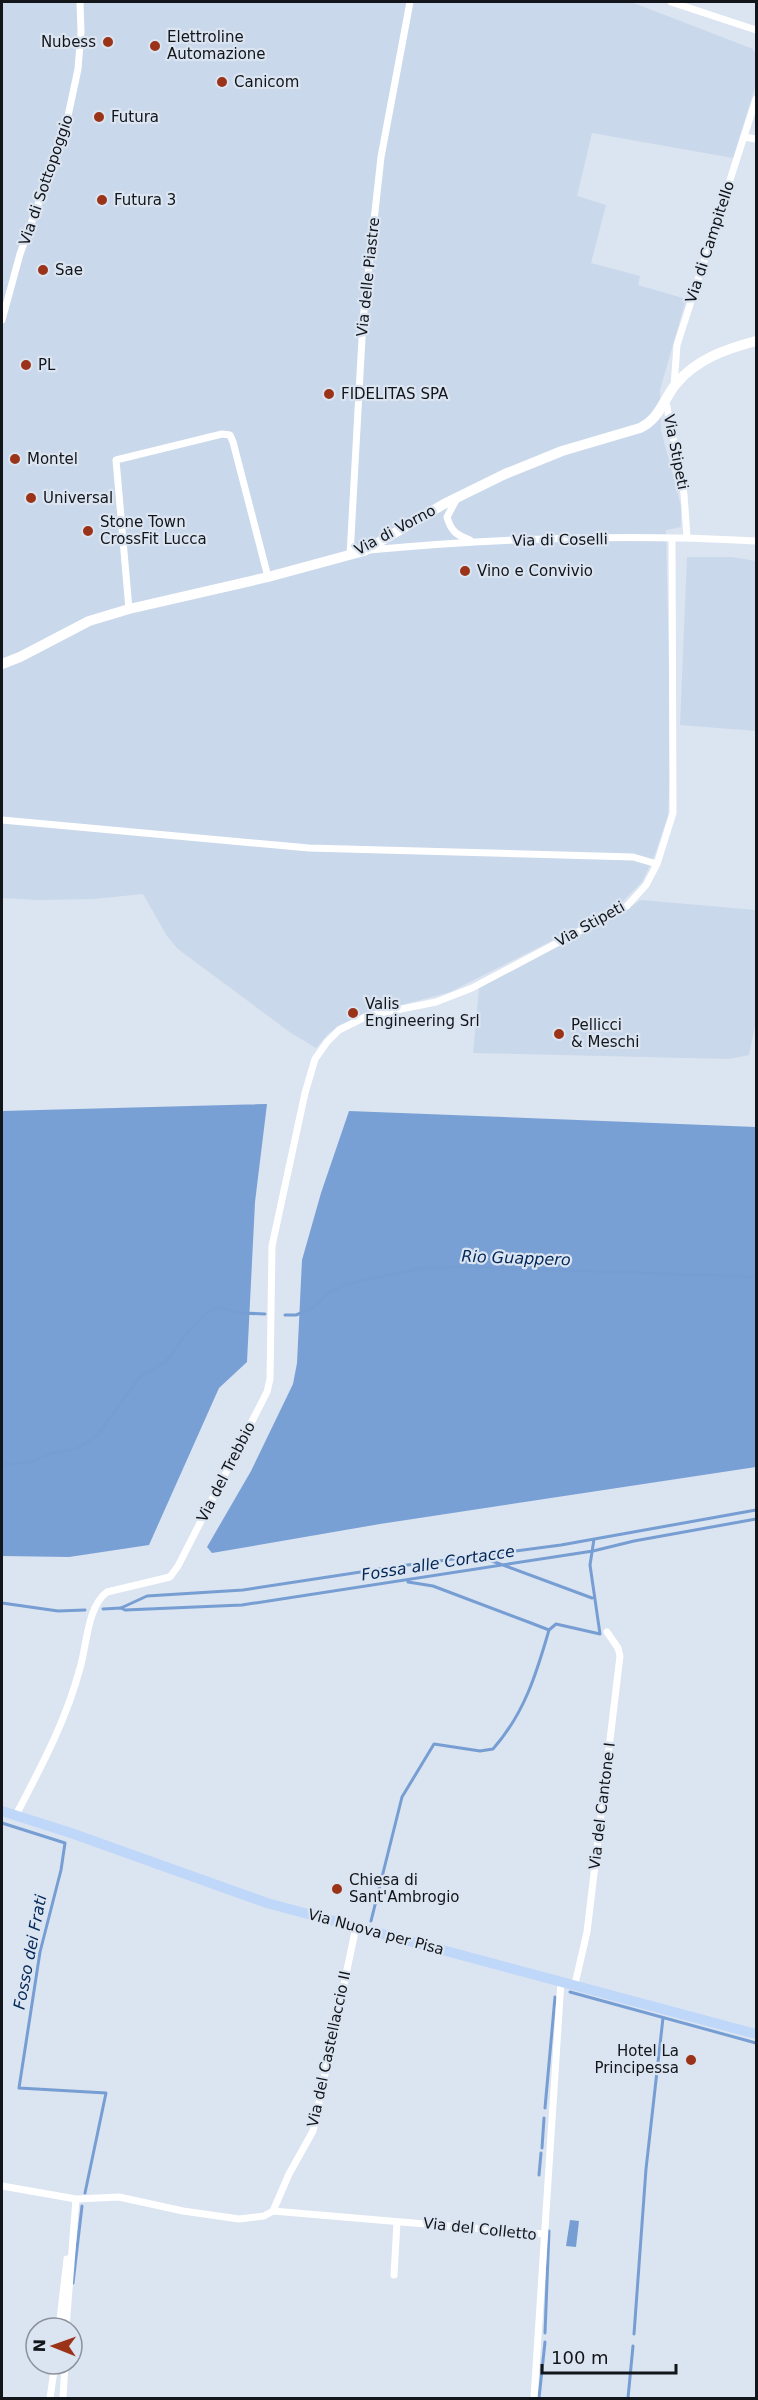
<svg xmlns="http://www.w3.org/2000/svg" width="758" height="2400" viewBox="0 0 758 2400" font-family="'DejaVu Sans',sans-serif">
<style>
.built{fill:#cad8eb}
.forest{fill:#79a0d5}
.water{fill:#779ed3}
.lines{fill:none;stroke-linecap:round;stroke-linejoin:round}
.stream{stroke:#779ed3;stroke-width:3}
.street{stroke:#fff;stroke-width:7}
.secondary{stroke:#fff;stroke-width:10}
.primary{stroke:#bfd7f8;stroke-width:10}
.poi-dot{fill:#9b3319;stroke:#dbe4f1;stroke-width:2}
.labels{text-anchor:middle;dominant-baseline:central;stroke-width:4.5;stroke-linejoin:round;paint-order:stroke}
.poi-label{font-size:15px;fill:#121519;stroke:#dbe4f1;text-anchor:start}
.street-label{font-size:15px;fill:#121519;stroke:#dbe4f1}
.water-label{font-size:16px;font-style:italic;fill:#012757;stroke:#dbe4f1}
</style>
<rect width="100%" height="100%" fill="#dbe4f1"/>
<path class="built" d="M 2,2 L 631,2 L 753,49 L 756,55 L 756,84 L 733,158 L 592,133 L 577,196 L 606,205 L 591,263 L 640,276 L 638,285 L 686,299 L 660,390 L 661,430 L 681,506 L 681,527 L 666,530 L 671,758 L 668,815 L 655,854 L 642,882 L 620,904 L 589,922 L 450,992 L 364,1015 L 340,1025 L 328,1034 L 316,1048 L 291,1033 L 178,949 L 167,936 L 143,894 L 94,899 L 38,900 L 2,898 Z
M 687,557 L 732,557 L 756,561 L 756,731 L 680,725 Z
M 641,900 L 756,910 L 756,1021 L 749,1055 L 729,1059 L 473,1053 L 479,988 L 617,915 Z"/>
<path class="forest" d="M 267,1104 L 255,1202 L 247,1362 L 219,1388 L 149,1545 L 69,1557 L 2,1556 L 2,1111 Z
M 349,1111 L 756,1127 L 756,1467 L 380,1524 L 212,1553 L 207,1547 L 251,1471 L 293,1384 L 297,1363 L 302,1260 L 321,1193 Z"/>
<path class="water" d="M 570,2220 L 579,2221 L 576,2247 L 566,2246 Z"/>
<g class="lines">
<path class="stream" d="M 285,1315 L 296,1315 L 311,1309 L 327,1294 L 346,1284 L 423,1268 L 479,1267 L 756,1277
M 2,1464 L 30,1462 L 53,1453 L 76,1449 L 97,1436 L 141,1375 L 165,1363 L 186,1334 L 205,1314 L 217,1307 L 241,1313 L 265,1314
M 481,1557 L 592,1598
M 408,1582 L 433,1586 L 531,1623
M 2,1603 L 58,1611 L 85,1610
M 121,1608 L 125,1610 L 242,1605 L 593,1551 L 634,1541 L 756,1519
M 103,1609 L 121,1608 L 147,1596 L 243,1590 L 400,1566 L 561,1545 L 756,1510
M 531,1623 L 549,1630
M 2,1823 L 65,1843 L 61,1870 L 40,1952 L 19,2088 L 106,2093 L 85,2193
M 371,1921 L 402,1797 L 434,1744 L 480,1751 L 493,1749 C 524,1714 536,1675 549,1630 L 556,1624 L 600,1634 L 590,1565 L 594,1539
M 570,1992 L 756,2043
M 545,2108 L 555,1997
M 542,2148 L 544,2118
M 539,2175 L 541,2153
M 73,2283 L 82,2206
M 545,2333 L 549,2231
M 634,2334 L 646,2169 L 663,2018
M 539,2398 L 545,2342
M 628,2398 L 633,2346"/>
<path class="street" d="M 671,2 L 756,30
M 744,137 L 756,139
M 2,320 L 20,254 L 65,130 L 78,69 L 81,32 L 80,2
M 674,386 L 677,345 L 756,99
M 666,402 L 684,494 L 687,537
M 456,500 L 447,517 C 451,531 456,535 470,540
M 369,550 C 497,538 628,534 756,541
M 350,555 L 363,320 L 381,157 L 410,2
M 129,609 L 116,460 L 222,434 L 230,435 L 233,442 L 268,577
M 2,820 L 309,848 L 633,857 L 657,864
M 16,1815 C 41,1767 66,1721 80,1668 C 87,1645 87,1607 107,1592 L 170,1577 L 178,1566 L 267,1392 L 270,1379 L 272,1246 L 305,1093 L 315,1059 L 327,1042 L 339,1030 L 367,1016 L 436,1002 L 472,988 L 627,906 L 646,885 L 657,864 L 673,813 L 672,538
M 575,1984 L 587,1932 L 620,1656 L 618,1648 L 607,1632
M 2,2186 L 76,2199 L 119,2197 L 183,2211 L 239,2219 L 264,2216 L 273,2211 L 289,2174 L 313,2131 L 356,1927
M 273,2211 L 543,2234
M 394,2275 L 397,2222
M 59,2328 L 67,2259
M 66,2328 L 76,2199
M 50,2398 L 55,2364
M 63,2398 L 65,2364
M 534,2398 L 561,1981"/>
<path class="secondary" d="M 2,664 L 20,657 L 89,621 L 129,609 L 268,577 L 364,551 L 444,504 L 505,474 L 562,451 L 640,428 C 659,419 663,401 675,385 C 696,359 726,349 756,341"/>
<path class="primary" d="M 2,1811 L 71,1833 L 267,1903 L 756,2034"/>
</g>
<g class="poi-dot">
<circle cx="108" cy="42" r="6"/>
<circle cx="155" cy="46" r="6"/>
<circle cx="222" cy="82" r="6"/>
<circle cx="99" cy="117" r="6"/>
<circle cx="102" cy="200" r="6"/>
<circle cx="43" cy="270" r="6"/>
<circle cx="26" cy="365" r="6"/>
<circle cx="329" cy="394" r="6"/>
<circle cx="15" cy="459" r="6"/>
<circle cx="31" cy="498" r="6"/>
<circle cx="88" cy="531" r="6"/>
<circle cx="465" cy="571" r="6"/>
<circle cx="353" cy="1013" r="6"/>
<circle cx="559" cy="1034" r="6"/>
<circle cx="337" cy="1889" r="6"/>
<circle cx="691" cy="2060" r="6"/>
</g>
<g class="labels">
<g class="poi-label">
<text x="167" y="37">Elettroline<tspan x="167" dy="17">Automazione</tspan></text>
<text x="96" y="42" text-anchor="end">Nubess</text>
<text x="234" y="82">Canicom</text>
<text x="111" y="117">Futura</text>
<text x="114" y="200">Futura 3</text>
<text x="55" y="270">Sae</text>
<text x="38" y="365">PL</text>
<text x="341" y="394">FIDELITAS SPA</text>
<text x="27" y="459">Montel</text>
<text x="43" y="498">Universal</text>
<text x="100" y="522">Stone Town<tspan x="100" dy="17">CrossFit Lucca</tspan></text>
<text x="477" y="571">Vino e Convivio</text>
<text x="365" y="1004">Valis<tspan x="365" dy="17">Engineering Srl</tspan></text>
<text x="571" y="1025">Pellicci<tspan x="571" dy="17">&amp; Meschi</tspan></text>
<text x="349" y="1880">Chiesa di<tspan x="349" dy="17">Sant'Ambrogio</tspan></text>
<text x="679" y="2051" text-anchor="end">Hotel La<tspan x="679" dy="17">Principessa</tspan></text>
</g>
<g class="street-label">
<text transform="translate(46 180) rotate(-71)">Via di Sottopoggio</text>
<text transform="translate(710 242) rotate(-72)">Via di Campitello</text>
<text transform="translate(368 277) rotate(-84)">Via delle Piastre</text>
<text transform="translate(676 452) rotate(79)">Via Stipeti</text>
<text transform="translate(395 530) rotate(-28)">Via di Vorno</text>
<text transform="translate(560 540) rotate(-1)">Via di Coselli</text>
<text transform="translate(590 924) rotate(-29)">Via Stipeti</text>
<text transform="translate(226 1472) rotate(-63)">Via del Trebbio</text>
<text transform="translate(602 1806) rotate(-83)">Via del Cantone I</text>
<text transform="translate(376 1932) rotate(15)">Via Nuova per Pisa</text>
<text transform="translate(329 2049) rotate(-78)">Via del Castellaccio II</text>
<text transform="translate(480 2229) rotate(6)">Via del Colletto</text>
</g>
<g class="water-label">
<text transform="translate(516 1258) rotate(2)">Rio Guappero</text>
<text transform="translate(438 1563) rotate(-9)">Fossa alle Cortacce</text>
<text transform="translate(30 1952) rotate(-79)">Fosso dei Frati</text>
</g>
</g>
<rect width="758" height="2400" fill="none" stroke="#121519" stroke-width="6"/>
<g transform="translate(54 2346) rotate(271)"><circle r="28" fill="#dbe4f1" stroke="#8b919b" stroke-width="1.5"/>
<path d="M0-4.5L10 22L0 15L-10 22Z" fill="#9b3319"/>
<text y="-9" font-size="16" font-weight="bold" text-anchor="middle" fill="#121519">N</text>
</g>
<path d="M542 2364v9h134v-9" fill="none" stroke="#121519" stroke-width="3"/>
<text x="551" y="2364" font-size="18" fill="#121519" stroke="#dbe4f1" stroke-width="4.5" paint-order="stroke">100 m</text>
</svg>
